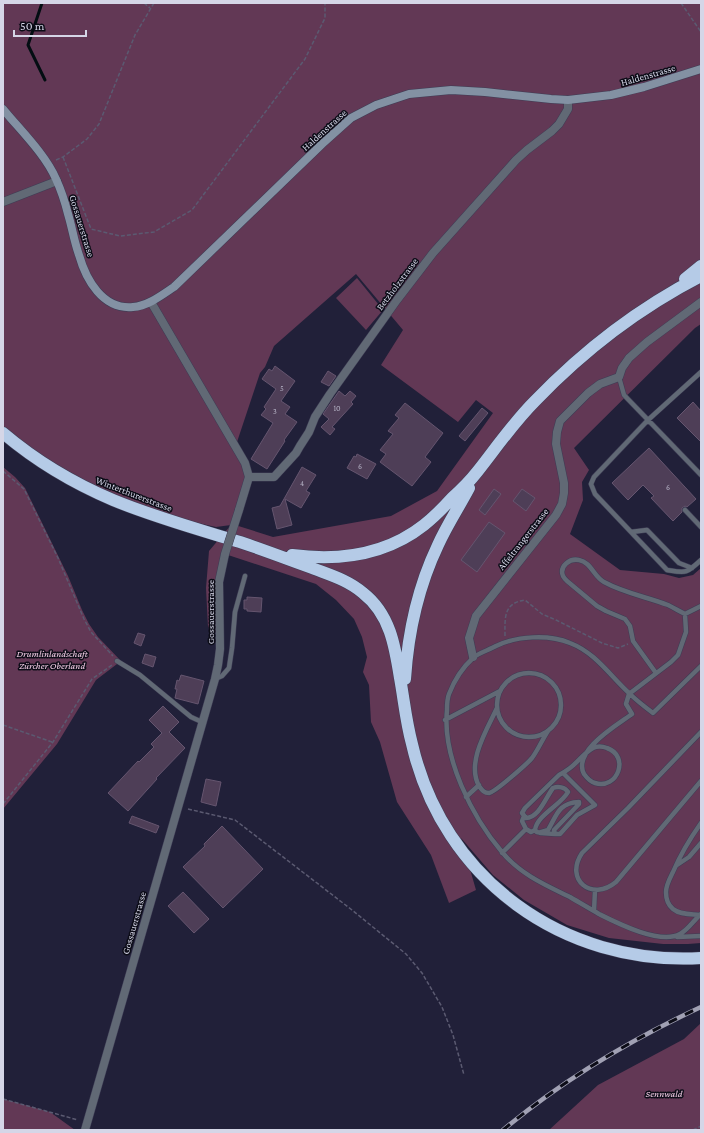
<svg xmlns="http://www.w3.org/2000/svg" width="704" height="1133" viewBox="0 0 704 1133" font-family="'Crimson Pro',serif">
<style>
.green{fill:#623855;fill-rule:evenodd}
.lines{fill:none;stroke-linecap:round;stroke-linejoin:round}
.stream{stroke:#030d12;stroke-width:3}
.building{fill:#4e3e57;stroke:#65556f}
.lane-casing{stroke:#3e3d55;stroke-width:5.5}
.street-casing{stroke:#3e3d55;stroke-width:9}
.secondary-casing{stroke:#3e3d55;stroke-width:9}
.highway-casing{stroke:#3e3d55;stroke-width:13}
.path{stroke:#5b5a71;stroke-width:1.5;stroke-dasharray:4 2;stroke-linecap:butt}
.lane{stroke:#616975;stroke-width:4.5}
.street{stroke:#616975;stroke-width:8}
.secondary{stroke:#8391a3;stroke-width:8}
.highway{stroke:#b5cbe7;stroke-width:12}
.rail-casing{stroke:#a1a1b4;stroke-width:4.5}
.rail{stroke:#0c0c17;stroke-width:3;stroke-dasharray:9;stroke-linecap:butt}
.street-bridge-casing{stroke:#3e3d55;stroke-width:9;stroke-linecap:butt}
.street-bridge{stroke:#616975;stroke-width:8}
.labels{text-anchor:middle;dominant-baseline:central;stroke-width:3;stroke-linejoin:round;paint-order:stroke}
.number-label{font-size:8px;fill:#b3b0c3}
.street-label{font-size:10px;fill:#d5d6e7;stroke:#0c0c17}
.park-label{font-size:10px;font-style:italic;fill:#f6cfe8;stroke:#0c0c17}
</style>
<rect width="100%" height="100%" fill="#212039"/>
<path class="green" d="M 3,3 L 701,3 L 701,324 L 695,328 L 574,448 L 589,470 L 582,482 L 583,500 L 570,534 L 620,570 L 664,574 L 679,578 L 693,575 L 701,568 L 701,943 L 688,944 L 663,944 L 609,938 L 567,925 L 524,900 L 493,875 L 461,838 L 476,890 L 449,903 L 431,855 L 397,802 L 380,742 L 371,722 L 369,685 L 363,672 L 367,657 L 362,637 L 354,619 L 336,600 L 316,584 L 225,554 L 219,582 L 220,636 L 208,627 L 206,588 L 209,551 L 231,525 L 216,527 L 138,510 L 112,499 L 3,433 ZM 356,274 L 403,330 L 381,365 L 458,422 L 476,400 L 493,413 L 437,491 L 391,516 L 273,537 L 232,524 L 249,477 L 236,445 L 260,373 L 265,367 L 274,346 Z
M 357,278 L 383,310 L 366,330 L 336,298 Z
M 3,467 L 15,477 L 25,488 L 68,576 L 82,610 L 89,624 L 98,637 L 121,661 L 96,680 L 57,744 L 3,809 Z
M 701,1023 L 701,1130 L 549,1130 L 598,1085 L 684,1039 Z
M 3,1099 L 50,1112 L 75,1130 L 3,1130 Z"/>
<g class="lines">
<path class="stream" d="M 42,3 L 28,45 L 45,80"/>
</g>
<path class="building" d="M 275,366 L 295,381 L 281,401 L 290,407 L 285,414 L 297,422 L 284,440 L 285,441 L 267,469 L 251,459 L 273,423 L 261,415 L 266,409 L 264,407 L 276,389 L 262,379 L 269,369 L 272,371 Z
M 328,371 L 336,376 L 329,386 L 321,382 Z
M 339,391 L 345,396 L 350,391 L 356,396 L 351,402 L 353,404 L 332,427 L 335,429 L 330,435 L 321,427 L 329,419 L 323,414 Z
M 693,402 L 701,411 L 701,442 L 677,418 Z
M 405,403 L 443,433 L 425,457 L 431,462 L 412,486 L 380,462 L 386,454 L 380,450 L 393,434 L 388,431 L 399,418 L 395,415 Z
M 482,408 L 488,413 L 465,441 L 459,436 Z
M 649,448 L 696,499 L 687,507 L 685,506 L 682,508 L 682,512 L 673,521 L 651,498 L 654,496 L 643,485 L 628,500 L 612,483 Z
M 357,454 L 376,464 L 367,479 L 347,468 L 354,456 L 356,457 Z
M 302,467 L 316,475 L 306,491 L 310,493 L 301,508 L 285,499 L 292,525 L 277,529 L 272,508 L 280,506 Z
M 494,489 L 501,494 L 485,515 L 479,510 Z
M 522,489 L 535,498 L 526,511 L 513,501 Z
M 489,522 L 505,533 L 477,572 L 461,560 Z
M 247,597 L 262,598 L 261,612 L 247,611 L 247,609 L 244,609 L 244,600 L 247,600 Z
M 138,633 L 145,635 L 141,646 L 134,643 Z
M 145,654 L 156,657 L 153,667 L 142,663 Z
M 181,675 L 204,681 L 198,704 L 175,698 L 177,689 L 175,689 L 177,680 L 179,681 Z
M 163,706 L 179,722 L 169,732 L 185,748 L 156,778 L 157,779 L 128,811 L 108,793 L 138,761 L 139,762 L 154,747 L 151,744 L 162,733 L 149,720 Z
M 206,779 L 221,782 L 216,806 L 201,802 Z
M 132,816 L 159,826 L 156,833 L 129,823 Z
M 222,826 L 263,869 L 223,908 L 183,867 L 205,846 L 204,844 Z
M 183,892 L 209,919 L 194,933 L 168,906 Z"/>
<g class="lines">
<g class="lane-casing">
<path id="lane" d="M 701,372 L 648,420 L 594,477 L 591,484 L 595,494 L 667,570 C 686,573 686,574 701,560
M 619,377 L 624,395 L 701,475
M 685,510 L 701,527
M 631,532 L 647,530 L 679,563 L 692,568
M 685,614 L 701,606
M 117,661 L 140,675 L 191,717 L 202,722
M 701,666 L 653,713 C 645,707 637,701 630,694 C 610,676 596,653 570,643 C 549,634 516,636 496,646 C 489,650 478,653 473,658 C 462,668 454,681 449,694 C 447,699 447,705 447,710 C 442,757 472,817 502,852 C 520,874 545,885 570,897 C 580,903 589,908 599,914 C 617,923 660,945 680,934 C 688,930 694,920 701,914
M497 705a32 32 0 1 1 64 0a32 32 0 1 1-64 0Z
M 215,679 L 222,676 L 229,668 L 232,648 L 235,612 L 245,576
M 497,708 C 487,729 466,763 479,786 C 482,790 484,793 489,793 C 495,792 527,764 532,758 C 538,750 542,740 548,731
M 445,720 L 500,691
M 701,732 L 628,808 L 582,853 C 564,880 592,902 616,882 L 701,781
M 563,773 L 595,805 L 577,815 L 560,834 L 555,834 L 554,830 L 579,804 L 579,802 C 558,803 557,815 548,830 C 543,831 538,835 535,830 C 537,815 561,805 568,792 C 565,787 558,786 553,788 C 546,797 539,818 526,818 L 522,813 L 525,808 L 559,775 C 563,773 566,771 570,768 C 577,763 584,753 593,748 C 597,746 602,746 607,748 C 630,756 618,790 595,783 C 590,782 587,778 584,774 C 572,751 617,725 632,714 L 626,704 L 629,694 L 671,662 L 678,655 L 686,632 L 685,614 C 679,611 674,608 668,605 C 647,597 624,593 604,582 C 594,577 591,562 579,560 C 570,558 559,566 563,576 C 564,578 566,580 567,581 L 597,606 L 606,611 L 625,619 L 630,626 L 633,641 L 656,673
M 466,797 L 479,785
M 524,816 L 522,821 L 526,829 L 531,832 L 535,830
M 540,833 L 555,834
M 502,853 L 526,829
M 677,865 L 689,857 L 701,843
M 594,911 L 595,890
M 700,915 C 691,914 680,915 673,909 C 668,905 666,898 666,892 C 666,885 670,878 673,872 C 681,853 689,840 701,823
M 677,937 L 701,936"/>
</g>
<g class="street-casing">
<path id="street" d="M 3,202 L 57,181
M 151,302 L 245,463 L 249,477 L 239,510
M 249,477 L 274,477 L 296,453 L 300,446 L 309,432 L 315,417 L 330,394 L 397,300 L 433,253 L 516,160 L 527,150 L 552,131 L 559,124 L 568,109 L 568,100
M 473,657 L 469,638 L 476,616 L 556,515 L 562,504 L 564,493 L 564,483 L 556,444 L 557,432 L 560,421 L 588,393 L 600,384 L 619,377 L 622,368 L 629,358 L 647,342 L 701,302
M 85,1130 L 215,679 L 218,665 L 220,649 L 219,582 L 225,554"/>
</g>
<g class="secondary-casing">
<path id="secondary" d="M 3,109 C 21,131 45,154 56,179 C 61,190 65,202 68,214 C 72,227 74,241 79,255 C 86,280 103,310 133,307 C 148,306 162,295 174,287 L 322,144 L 351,118 L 376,105 L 409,94 L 451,90 L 485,92 L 551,99 L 568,100 L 611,95 L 644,87 L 701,69"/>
</g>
<g class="highway-casing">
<path id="highway" d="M 685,279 L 701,266
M 3,433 C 36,461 73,483 113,500 C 154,517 197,529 240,542 C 264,550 288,559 312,568 C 330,575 348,580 363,593 C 390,614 395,646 400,678 C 404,700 406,722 412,744 C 443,879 563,966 701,958
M 292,555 C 338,561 386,555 424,525 C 434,517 443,508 452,498 C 461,490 470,481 477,472 C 496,448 513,423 535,401 C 583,351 639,308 701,276
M 405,679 C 408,633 418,587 438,545 C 447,525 459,507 469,488"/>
</g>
<path class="path" d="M 144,3 L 150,8
M 681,3 L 701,32
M 63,157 L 91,229 L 120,236 L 154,232 L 192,210 L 305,59 L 325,18 L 325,3
M 56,160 L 63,157 L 87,139 L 99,124 L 135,35 L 154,3
M 3,471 L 24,489 L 58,558 L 84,619 L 91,632 L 113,656
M 505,636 C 505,618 503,603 525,600 L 542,614 L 556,620 L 602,643 L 618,648 L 628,644
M 3,725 L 52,742
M 3,804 L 53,742 L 92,679 L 112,665
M 188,809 L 235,820 L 352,910 L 406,954 L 422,973 L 442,1007 L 453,1035 L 464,1075
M 3,1099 L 78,1120
M 693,1130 L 701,1126"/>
<use href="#lane" class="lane"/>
<use href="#street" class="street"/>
<use href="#secondary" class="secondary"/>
<use href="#highway" class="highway"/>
<g class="rail-casing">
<path id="rail" d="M 503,1130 C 563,1080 630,1040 701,1007"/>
</g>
<use href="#rail" class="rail"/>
<g class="street-bridge-casing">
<path id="street-bridge" d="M 225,554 L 239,510"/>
</g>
<use href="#street-bridge" class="street-bridge"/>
</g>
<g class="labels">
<g class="number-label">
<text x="282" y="388">5</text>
<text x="337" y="408">10</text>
<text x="275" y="411">3</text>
<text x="360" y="466">6</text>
<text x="302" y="483">4</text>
<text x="668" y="487">6</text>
</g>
<g class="street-label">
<text transform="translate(648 75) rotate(-16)">Haldenstrasse</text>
<text transform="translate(324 130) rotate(-42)">Haldenstrasse</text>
<text transform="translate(82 226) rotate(73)">Gossauerstrasse</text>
<text transform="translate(397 284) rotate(-53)">Betzholzstrasse</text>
<text transform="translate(134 494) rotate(21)">Winterthurerstrasse</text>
<text transform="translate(523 539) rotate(-52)">Affeltrangerstrasse</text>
<text transform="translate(210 612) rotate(-90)">Gossauerstrasse</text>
<text transform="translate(134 923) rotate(-74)">Gossauerstrasse</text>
</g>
<g class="park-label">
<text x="52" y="653">Drumlinlandschaft<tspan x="52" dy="12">Zürcher Oberland</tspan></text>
<text x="664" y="1093">Sennwald</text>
</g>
</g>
<rect width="704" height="1133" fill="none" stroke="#d5d6e7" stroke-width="8"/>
<path d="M14 30v6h72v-6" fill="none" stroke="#d5d6e7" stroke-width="2"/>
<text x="20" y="30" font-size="12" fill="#d5d6e7" stroke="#0c0c17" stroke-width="3" paint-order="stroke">50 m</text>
</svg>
